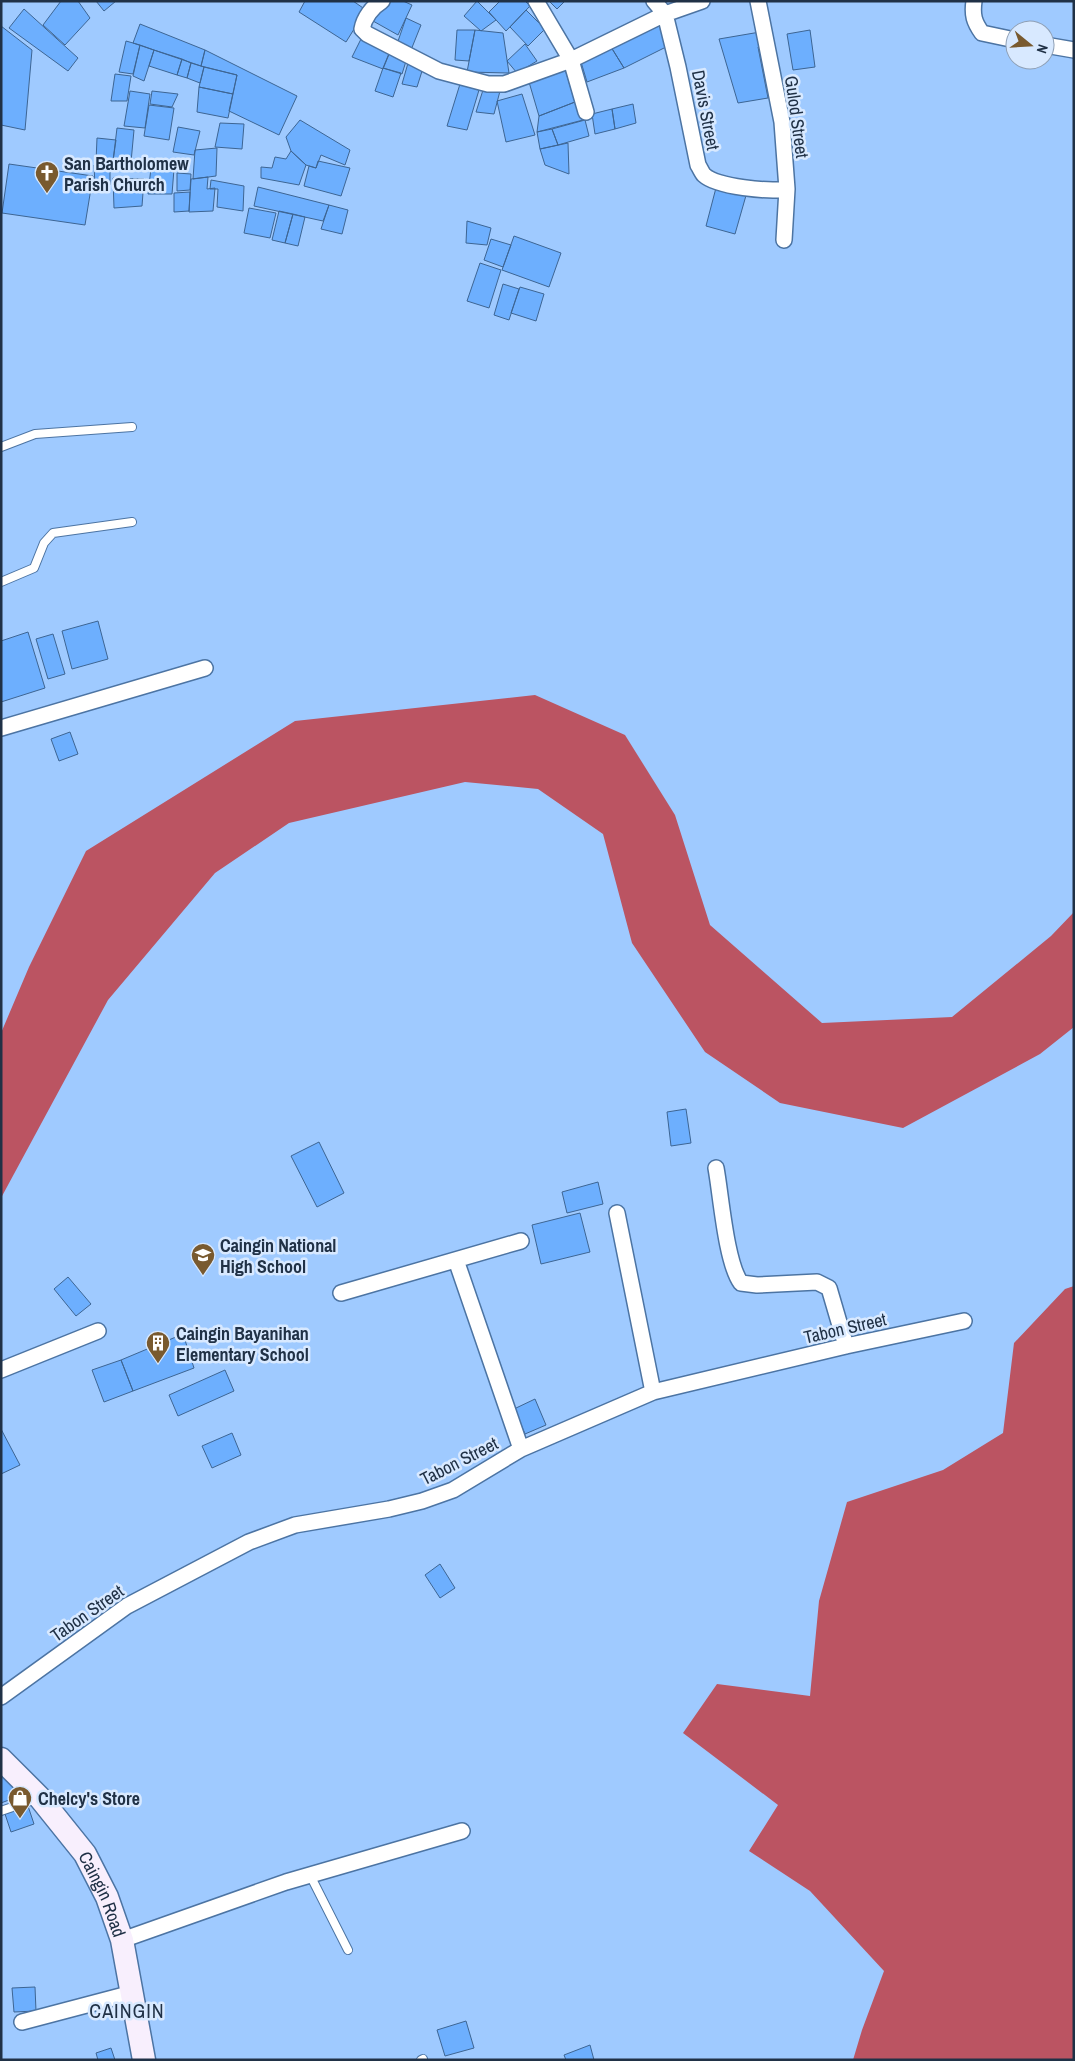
<svg xmlns="http://www.w3.org/2000/svg" width="1075" height="2061" viewBox="0 0 1075 2061" font-family="'Archivo Narrow',sans-serif">
<style>
.water{fill:#bb5462}
.building{fill:#6daffe;stroke:#3d6593}
.lines{fill:none;stroke-linecap:round;stroke-linejoin:round}
.lane-casing{stroke:#4c74a3;stroke-width:10}
.street-casing{stroke:#4c74a3;stroke-width:18}
.secondary-casing{stroke:#4c74a3;stroke-width:25}
.lane{stroke:#fff;stroke-width:8}
.street{stroke:#fff;stroke-width:15}
.secondary{stroke:#f8effd;stroke-width:22}
.labels{text-anchor:middle;dominant-baseline:central;stroke-width:5;stroke-linejoin:round;paint-order:stroke}
.street-label{font-size:18px;fill:#203146;stroke:#d8e9ff}
.poi-label{font-size:18px;font-weight:bold;fill:#203146;stroke:#d8e9ff;text-anchor:start}
.quarter-label{font-size:20px;letter-spacing:1px;fill:#203146;stroke:#d8e9ff}
</style>
<rect width="100%" height="100%" fill="#9fcaff"/>
<path class="water" d="M 535,695 L 625,735 L 675,815 L 710,925 L 822,1023 L 952,1017 L 1051,936 L 1074,912 L 1074,1027 L 1040,1054 L 903,1128 L 780,1103 L 705,1052 L 632,943 L 603,834 L 538,789 L 465,782 L 289,823 L 215,873 L 108,1000 L 1,1198 L 1,1033 L 29,967 L 86,851 L 295,721 Z
M 1074,1286 L 1074,2060 L 853,2060 L 862,2030 L 884,1971 L 810,1891 L 749,1851 L 778,1805 L 683,1733 L 717,1684 L 810,1696 L 819,1601 L 847,1502 L 943,1470 L 1003,1433 L 1014,1343 L 1065,1289 Z"/>
<path class="building" d="M 61,1 L 78,1 L 90,18 L 65,45 L 43,25 Z
M 96,1 L 116,1 L 104,11 Z
M 305,1 L 353,1 L 366,10 L 346,42 L 299,12 Z
M 390,1 L 403,1 L 412,5 L 398,35 L 373,21 L 379,6 Z
M 477,1 L 496,20 L 481,31 L 464,16 Z
M 500,1 L 525,1 L 530,6 L 506,31 L 489,12 Z
M 549,1 L 565,1 L 557,9 Z
M 24,9 L 78,58 L 68,71 L 9,28 Z
M 526,10 L 545,29 L 528,46 L 510,27 Z
M 406,18 L 421,25 L 411,50 L 397,44 Z
M 659,22 L 666,47 L 624,68 L 611,47 Z
M 140,24 L 205,50 L 201,66 L 133,43 Z
M 1,26 L 32,50 L 25,130 L 1,125 Z
M 457,30 L 475,30 L 469,61 L 455,60 Z
M 475,30 L 503,33 L 509,73 L 467,72 Z
M 810,30 L 815,67 L 793,70 L 787,34 Z
M 760,32 L 762,46 L 758,47 L 768,98 L 738,103 L 719,39 Z
M 364,33 L 392,47 L 383,69 L 352,57 Z
M 126,41 L 140,45 L 133,74 L 119,72 Z
M 525,44 L 537,61 L 517,73 L 507,61 Z
M 140,45 L 154,50 L 144,81 L 133,76 Z
M 611,47 L 624,68 L 587,82 L 581,62 Z
M 154,50 L 182,59 L 177,75 L 149,66 Z
M 205,50 L 297,96 L 279,135 L 229,111 L 237,75 L 201,66 Z
M 390,51 L 407,58 L 402,74 L 383,68 Z
M 182,59 L 191,63 L 187,78 L 177,75 Z
M 191,63 L 204,67 L 200,83 L 187,78 Z
M 408,63 L 423,68 L 417,87 L 402,84 Z
M 204,67 L 237,75 L 233,94 L 199,87 Z
M 383,68 L 401,73 L 393,97 L 375,91 Z
M 565,69 L 575,102 L 539,116 L 529,82 Z
M 115,74 L 131,76 L 127,101 L 111,101 Z
M 460,84 L 479,90 L 467,130 L 447,126 Z
M 199,87 L 233,94 L 228,118 L 197,112 Z
M 483,90 L 500,91 L 494,114 L 476,112 Z
M 130,91 L 150,94 L 145,128 L 124,126 Z
M 152,91 L 178,94 L 172,107 L 150,104 Z
M 522,94 L 535,135 L 506,142 L 497,101 Z
M 575,102 L 583,120 L 537,132 L 539,116 Z
M 633,104 L 636,123 L 615,129 L 612,109 Z
M 149,105 L 174,108 L 169,140 L 144,136 Z
M 612,109 L 615,129 L 595,134 L 592,114 Z
M 300,120 L 350,150 L 345,165 L 321,155 L 316,168 L 306,165 L 291,151 L 286,137 Z
M 585,120 L 589,136 L 558,145 L 552,129 Z
M 220,123 L 244,124 L 242,149 L 215,147 Z
M 178,127 L 200,131 L 194,155 L 173,152 Z
M 117,128 L 134,130 L 131,162 L 113,161 Z
M 552,129 L 558,145 L 540,149 L 537,132 Z
M 97,138 L 116,140 L 113,161 L 96,162 Z
M 568,143 L 569,174 L 545,165 L 540,149 Z
M 217,148 L 216,176 L 193,179 L 195,150 Z
M 291,151 L 306,165 L 299,185 L 261,178 L 261,167 L 272,168 L 275,157 L 286,159 Z
M 318,161 L 350,168 L 341,196 L 304,186 L 309,166 L 316,168 Z
M 9,164 L 93,176 L 85,225 L 2,213 Z
M 94,165 L 110,165 L 110,185 L 95,186 Z
M 151,168 L 174,169 L 172,194 L 148,194 Z
M 177,173 L 191,174 L 190,190 L 177,191 Z
M 208,177 L 207,189 L 215,188 L 213,211 L 189,212 L 191,179 Z
M 113,178 L 144,179 L 142,206 L 114,208 Z
M 211,180 L 244,186 L 243,211 L 217,207 L 218,189 L 210,189 Z
M 717,184 L 747,192 L 735,234 L 706,226 Z
M 258,187 L 329,205 L 323,221 L 254,206 Z
M 190,192 L 189,211 L 174,212 L 174,193 Z
M 329,205 L 348,210 L 342,234 L 321,229 Z
M 249,208 L 276,213 L 270,238 L 244,233 Z
M 279,211 L 293,214 L 285,243 L 272,240 Z
M 293,214 L 305,217 L 298,246 L 285,243 Z
M 467,221 L 491,228 L 487,245 L 466,243 Z
M 514,236 L 561,253 L 549,287 L 502,270 Z
M 491,239 L 511,245 L 503,267 L 484,260 Z
M 480,263 L 501,270 L 489,308 L 467,301 Z
M 503,284 L 519,289 L 509,320 L 494,315 Z
M 520,287 L 544,294 L 536,321 L 511,313 Z
M 98,621 L 108,659 L 72,669 L 62,631 Z
M 28,632 L 45,688 L 1,702 L 1,641 Z
M 53,634 L 65,674 L 48,679 L 36,639 Z
M 70,732 L 78,754 L 59,761 L 51,739 Z
M 686,1109 L 691,1143 L 671,1146 L 667,1112 Z
M 319,1142 L 344,1193 L 317,1207 L 291,1156 Z
M 598,1182 L 603,1204 L 567,1213 L 562,1192 Z
M 580,1213 L 590,1252 L 541,1264 L 532,1225 Z
M 68,1277 L 91,1304 L 76,1316 L 54,1289 Z
M 183,1334 L 194,1368 L 133,1391 L 121,1360 Z
M 121,1360 L 133,1391 L 104,1402 L 92,1370 Z
M 225,1370 L 234,1391 L 178,1416 L 169,1395 Z
M 535,1399 L 546,1425 L 525,1434 L 514,1409 Z
M 1,1429 L 20,1465 L 1,1474 Z
M 232,1433 L 241,1455 L 212,1468 L 202,1446 Z
M 440,1564 L 455,1588 L 440,1598 L 425,1575 Z
M 1,1773 L 22,1795 L 1,1803 Z
M 28,1806 L 34,1824 L 11,1832 L 5,1814 Z
M 35,1987 L 36,2011 L 14,2012 L 12,1988 Z
M 466,2021 L 474,2048 L 445,2056 L 437,2030 Z
M 590,2045 L 594,2060 L 566,2060 L 564,2055 Z
M 111,2048 L 115,2060 L 98,2060 L 96,2053 Z"/>
<g class="lines">
<g class="lane-casing">
<path id="lane" d="M 1,447 L 35,434 L 132,427
M 1,582 L 34,568 L 44,543 L 53,533 L 132,522
M 1,1811 L 36,1799
M 310,1875 L 348,1950
M 421,2060 L 423,2059"/>
</g>
<g class="street-casing">
<path id="street" d="M 382,1 C 372,7 364,18 362,29 L 367,34 L 439,71 L 488,84 L 504,84 L 571,60 L 665,14 L 702,1
M 536,1 L 571,60 L 586,112
M 654,1 L 665,14 L 678,67 L 698,165 C 700,168 702,173 704,175 C 717,187 769,192 787,189
M 758,1 L 782,122 L 787,189 L 784,240
M 974,1 C 972,15 974,22 982,33 L 1015,40
M 1045,45 L 1074,50
M 1,728 L 205,668
M 716,1168 C 721,1195 726,1263 741,1283 L 757,1285 L 817,1282 L 829,1288 L 846,1346
M 617,1213 L 653,1392
M 456,1260 L 521,1449
M 341,1293 L 521,1241
M 1,1370 L 98,1331
M 1,1697 L 127,1606 L 249,1542 L 295,1525 L 389,1509 L 422,1501 L 453,1490 L 521,1449 L 653,1392 L 846,1346 L 964,1321
M 122,1940 L 286,1882 L 462,1831
M 22,2022 L 132,1993"/>
</g>
<g class="secondary-casing">
<g id="secondary">
<path id="s1" d="M 1,1759 L 40,1798 L 85,1854 L 107,1897 L 122,1940 L 144,2060"/>
</g>
</g>
<use href="#lane" class="lane"/>
<use href="#street" class="street"/>
<use href="#secondary" class="secondary"/>
</g>
<defs>
<g id="church-pin" transform="scale(1.25)"><path d="M0 17L-7.5 6A9.5 9.5 0 1 1 7.5 6Z" fill="#795a2f" stroke="#d8e9ff"/><path d="M-1.2-6h2.4v3.5h3.3v2.4h-3.3V6h-2.4V-.1h-3.3v-2.4h3.3Z" fill="#fff"/></g>
<g id="school-pin" transform="scale(1.25)"><path d="M0 17L-7.5 6A9.5 9.5 0 1 1 7.5 6Z" fill="#795a2f" stroke="#d8e9ff"/><path d="M0-5L7-2L0 1L-7-2ZM-4 1L0 2.5L4 1V4Q0 6-4 4Z" fill="#fff"/></g>
<g id="building-pin" transform="scale(1.25)"><path d="M0 17L-7.5 6A9.5 9.5 0 1 1 7.5 6Z" fill="#795a2f" stroke="#d8e9ff"/><path d="M-4-6H4V6H1V3H-1V6H-4ZM-2.5-4.3h1.7v1.8h-1.7ZM.8-4.3h1.7v1.8H.8ZM-2.5-1h1.7V.8h-1.7ZM.8-1h1.7V.8H.8Z" fill="#fff"/></g>
<g id="shop-pin" transform="scale(1.25)"><path d="M0 17L-7.5 6A9.5 9.5 0 1 1 7.5 6Z" fill="#795a2f" stroke="#d8e9ff"/><path d="M-5-2.5h2.3a2.7 3.5 0 0 1 5.4 0H5L5.5 6h-11ZM-1.5-2.5h3a1.5 2.3 0 0 0-3 0Z" fill="#fff"/></g>
</defs>
<g fill-rule="evenodd">
<use href="#church-pin" x="47" y="173"/>
<use href="#school-pin" x="203" y="1255"/>
<use href="#building-pin" x="158" y="1343"/>
<use href="#shop-pin" x="20" y="1798"/>
</g>
<g class="labels">
<g class="street-label">
<text transform="translate(706 110) rotate(79)">Davis Street</text>
<text transform="translate(797 117) rotate(82)">Gulod Street</text>
<text transform="translate(845 1328) rotate(-13)">Tabon Street</text>
<text transform="translate(459 1461) rotate(-27)">Tabon Street</text>
<text transform="translate(87 1613) rotate(-35)">Tabon Street</text>
<text stroke="none"><textPath href="#s1" startOffset="171">Caingin Road</textPath></text>
</g>
<g class="poi-label">
<text x="64" y="163">San Bartholomew<tspan x="64" dy="21">Parish Church</tspan></text>
<text x="220" y="1245">Caingin National<tspan x="220" dy="21">High School</tspan></text>
<text x="176" y="1333">Caingin Bayanihan<tspan x="176" dy="21">Elementary School</tspan></text>
<text x="38" y="1798">Chelcy's Store</text>
</g>
<g class="quarter-label">
<text x="127" y="2010">CAINGIN</text>
</g>
</g>
<rect width="1075" height="2061" fill="none" stroke="#203146" stroke-width="5"/>
<g transform="translate(1030 45) rotate(108)"><circle r="24" fill="#d8e9ff" stroke="#8e9fb5"/>
<path d="M0-4L9 19L0 12L-9 19Z" fill="#795a2f"/>
<text y="-8" font-size="14" font-weight="bold" text-anchor="middle" fill="#203146">N</text>
</g>
</svg>
